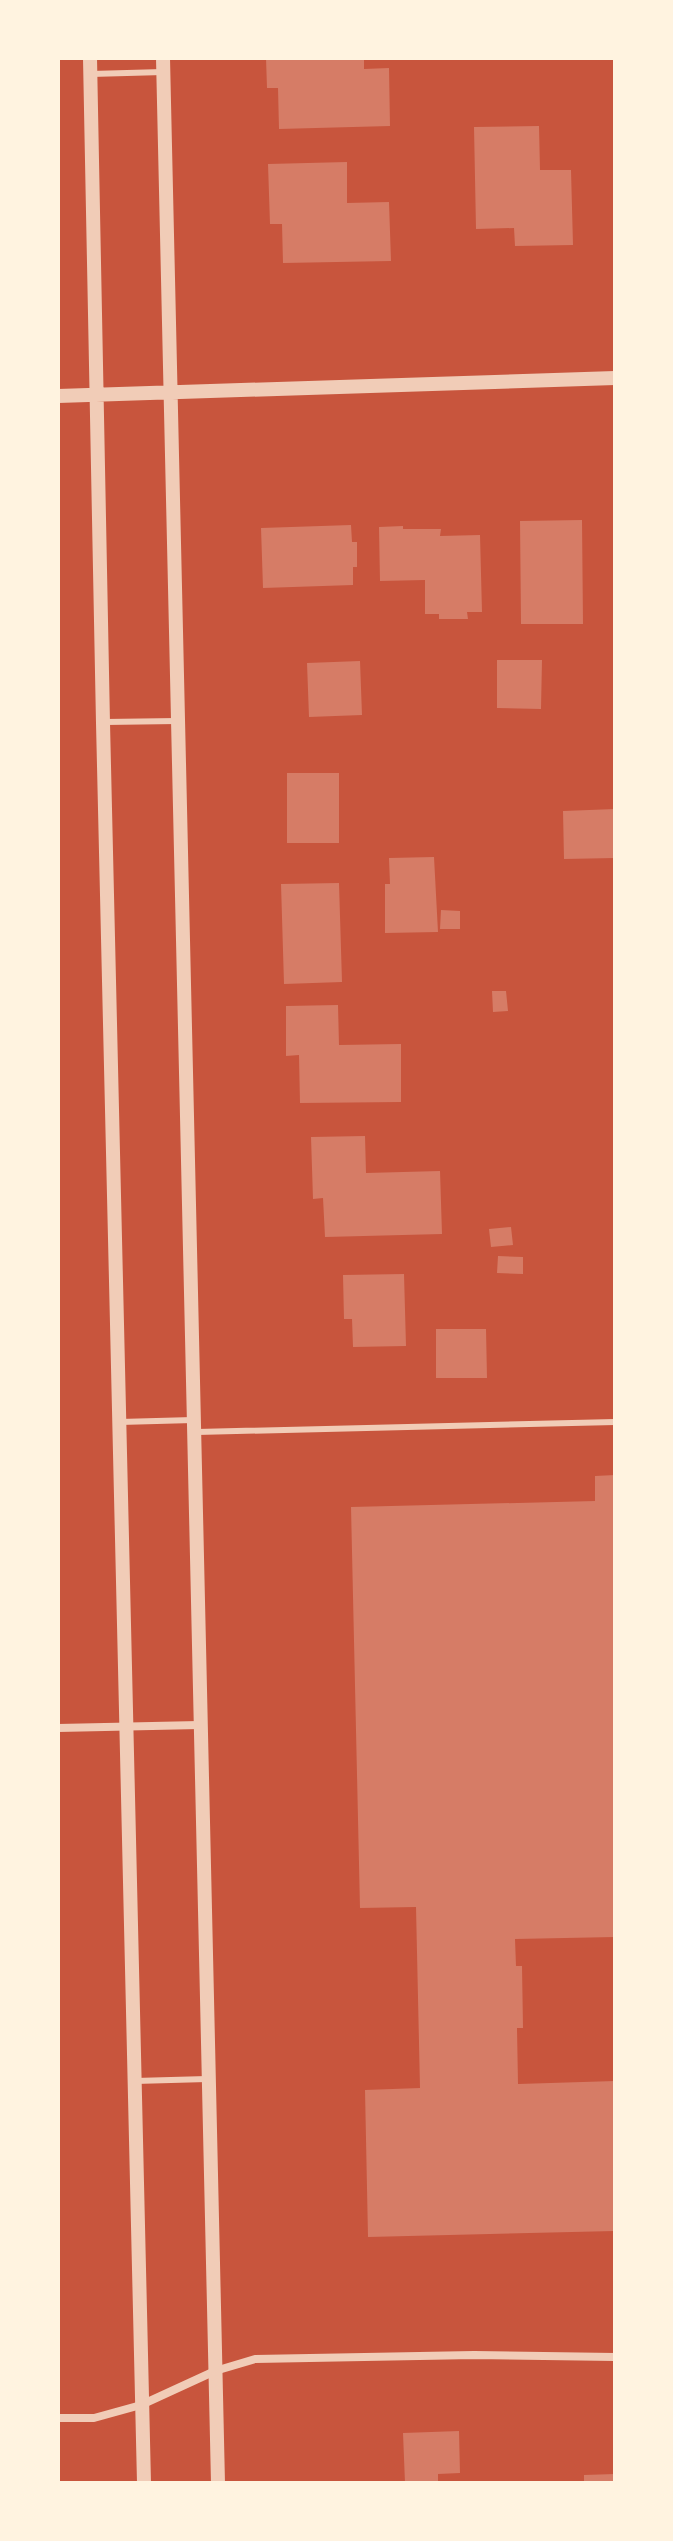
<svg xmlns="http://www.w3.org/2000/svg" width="673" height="2541" viewBox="0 0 673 2541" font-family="Montserrat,sans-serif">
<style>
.building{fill:#d67c66}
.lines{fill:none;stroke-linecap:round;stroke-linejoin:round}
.service{stroke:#f1ccb7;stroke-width:6}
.minor{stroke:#f1ccb7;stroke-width:8}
.tertiary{stroke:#f1ccb7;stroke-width:14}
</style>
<rect width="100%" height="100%" fill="#c8553d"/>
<path class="building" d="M 266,58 L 364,58 L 364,69 L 389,68 L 390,126 L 279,129 L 278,88 L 267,88 Z
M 539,126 L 540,170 L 571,170 L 573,245 L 515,246 L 514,228 L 476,229 L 474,127 Z
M 347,162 L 347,203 L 389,202 L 391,261 L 283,263 L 282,224 L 270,224 L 268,164 Z
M 582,520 L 583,624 L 521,624 L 520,521 Z
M 351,525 L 352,542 L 357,542 L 357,567 L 353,567 L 353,585 L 263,588 L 261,528 Z
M 403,526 L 403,529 L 441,529 L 440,536 L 480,535 L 482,612 L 467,612 L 468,619 L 439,619 L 439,614 L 425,614 L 425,580 L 380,581 L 379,527 Z
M 497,660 L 542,660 L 541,709 L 497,708 Z
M 360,661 L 362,715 L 309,717 L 307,663 Z
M 287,773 L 339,773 L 339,843 L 287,843 Z
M 615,809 L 615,858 L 564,859 L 563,811 Z
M 434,857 L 438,932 L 385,933 L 385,884 L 390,884 L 389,858 Z
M 339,883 L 342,982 L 284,984 L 281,884 Z
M 441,910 L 460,911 L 460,929 L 440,929 Z
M 492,991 L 506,991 L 508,1011 L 493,1012 Z
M 338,1005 L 339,1045 L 401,1044 L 401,1102 L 300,1103 L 299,1055 L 286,1056 L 286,1006 Z
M 365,1136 L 366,1173 L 440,1171 L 442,1234 L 325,1237 L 323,1198 L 313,1199 L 311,1137 Z
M 511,1227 L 513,1245 L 491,1247 L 489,1229 Z
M 498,1256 L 523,1257 L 523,1274 L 497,1273 Z
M 404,1274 L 406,1346 L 353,1347 L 352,1319 L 344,1319 L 343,1275 Z
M 436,1329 L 486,1329 L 487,1378 L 436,1378 Z
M 615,1475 L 615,1937 L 515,1939 L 516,1966 L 522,1966 L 523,2028 L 517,2028 L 518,2084 L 615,2081 L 615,2231 L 368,2237 L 365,2090 L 420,2088 L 416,1907 L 360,1908 L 351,1507 L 595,1501 L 595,1476 Z
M 459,2431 L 460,2473 L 438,2474 L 438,2483 L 405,2483 L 403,2433 Z
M 615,2474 L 615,2483 L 584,2483 L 584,2475 Z"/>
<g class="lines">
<path class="service" d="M 91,74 L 163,72
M 105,722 L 177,721
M 120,1422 L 193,1420
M 197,1432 L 615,1422
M 135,2081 L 207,2079"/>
<path class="minor" d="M 58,1728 L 199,1725
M 58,2418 L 94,2418 L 141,2405 L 215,2371 L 255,2359 L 474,2355 L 615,2357"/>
<path class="tertiary" d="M 90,58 L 103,723 L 144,2483
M 163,58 L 218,2483
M 58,396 L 615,378"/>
</g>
<rect width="673" height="2541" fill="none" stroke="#fff3e0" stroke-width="120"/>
</svg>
